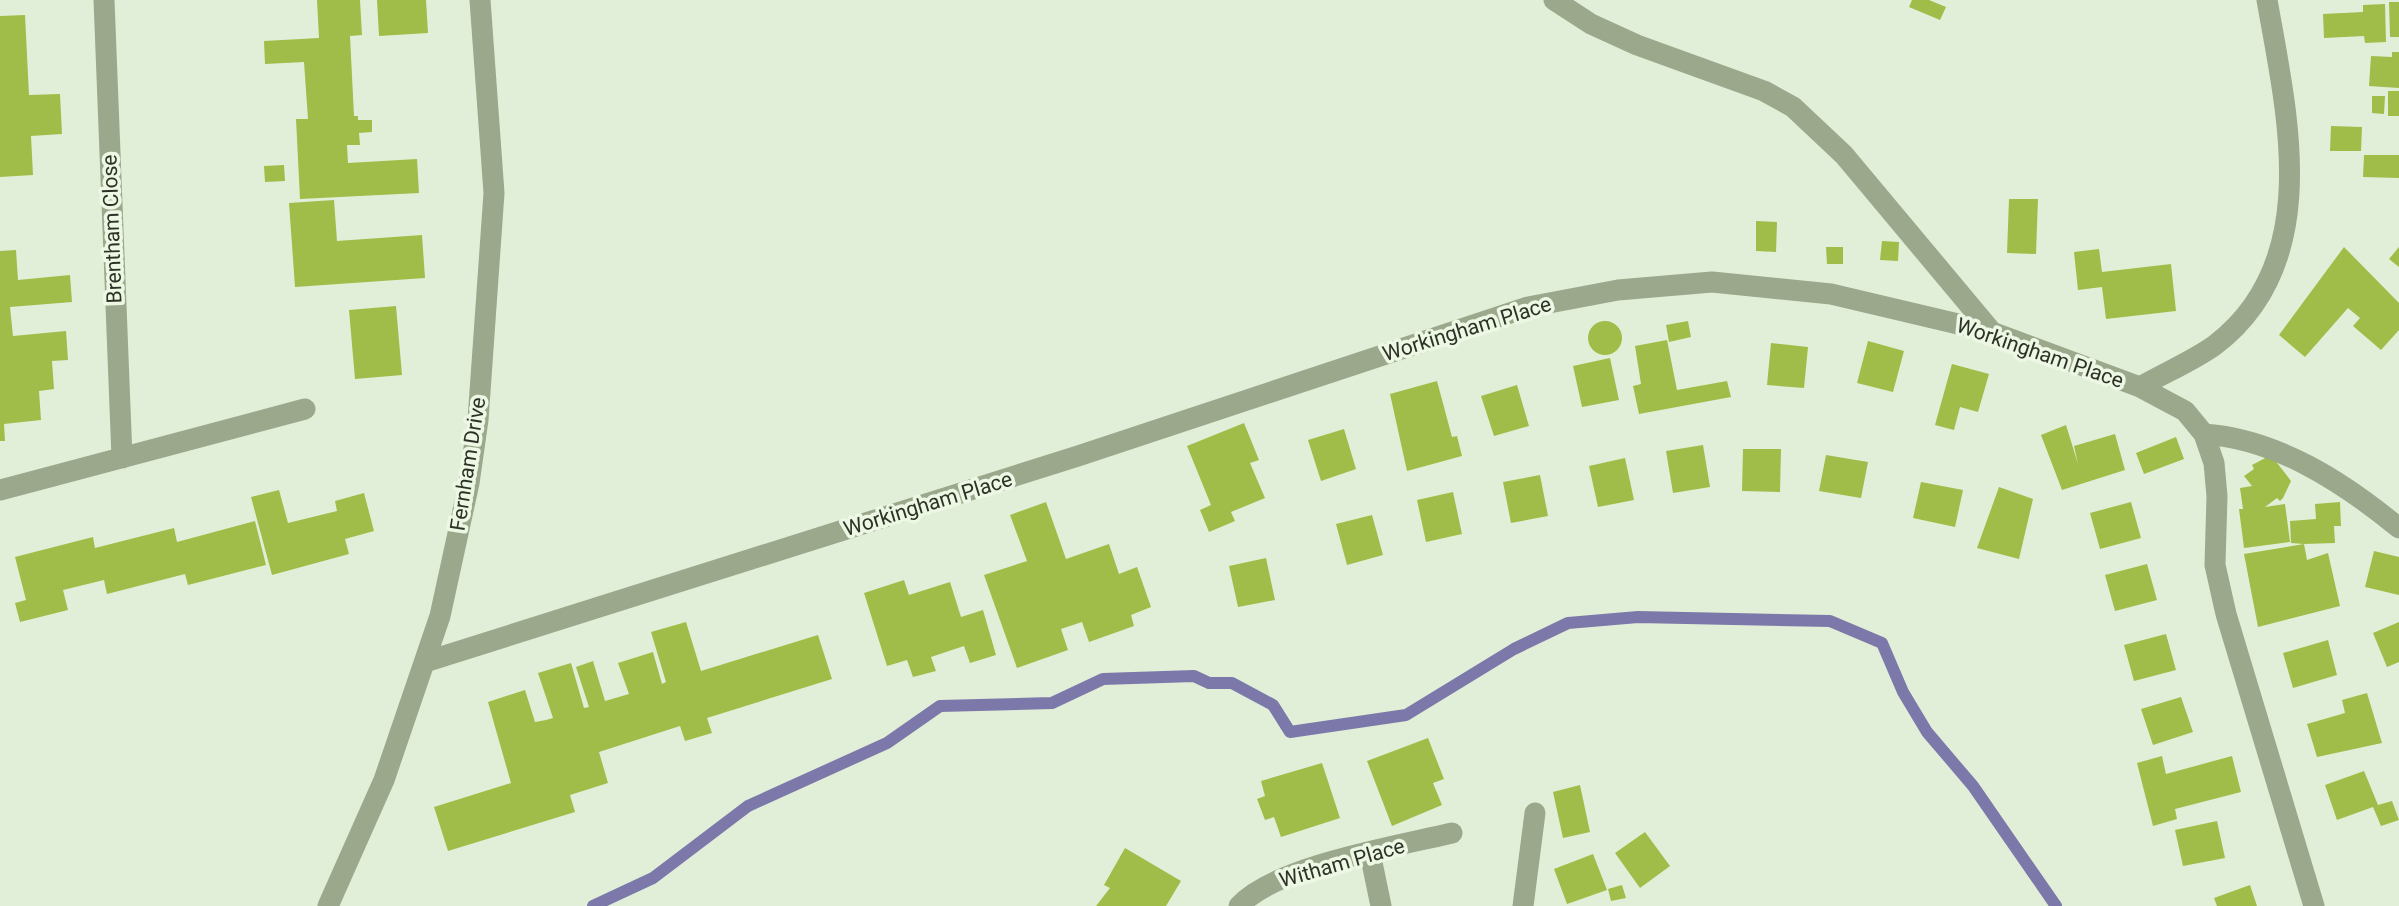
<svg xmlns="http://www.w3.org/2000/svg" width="2399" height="906" viewBox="0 0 2399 906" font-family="Roboto,sans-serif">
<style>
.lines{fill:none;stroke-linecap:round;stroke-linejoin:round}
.stream{stroke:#7c79aa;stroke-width:12}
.building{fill:#9fbd48}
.minor{stroke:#9ba88c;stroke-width:21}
.labels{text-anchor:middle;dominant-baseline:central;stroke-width:7;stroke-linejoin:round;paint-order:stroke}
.street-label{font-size:21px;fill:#2e3226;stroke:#ecf7e4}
</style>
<rect width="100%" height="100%" fill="#e2efd8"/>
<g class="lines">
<path class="stream" d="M 593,906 L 653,878 L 748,806 L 887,743 L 940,706 L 1052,703 L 1103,679 L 1194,676 L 1209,683 L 1232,683 L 1273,705 L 1290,732 L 1406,715 L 1514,649 L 1568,623 L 1638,617 L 1830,621 L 1882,643 L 1903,692 L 1927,732 L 1973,786 L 2056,906"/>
</g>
<path class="building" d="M 317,0 L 360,0 L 362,35 L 350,36 L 354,116 L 358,116 L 358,120 L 372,120 L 372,132 L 359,133 L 360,145 L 347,145 L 348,163 L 417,159 L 419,193 L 300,199 L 296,119 L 308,119 L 304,62 L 265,64 L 264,41 L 319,38 Z
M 377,0 L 426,0 L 428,33 L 379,36 Z
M 1912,0 L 1929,0 L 1946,7 L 1940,20 L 1909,7 Z
M 2389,2 L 2399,2 L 2399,37 L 2390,37 Z
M 2385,4 L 2386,42 L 2365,43 L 2364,36 L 2324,38 L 2323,14 L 2363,12 L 2363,5 Z
M 25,15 L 29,95 L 60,94 L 62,134 L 31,136 L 33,175 L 0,177 L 0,16 Z
M 2392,52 L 2399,52 L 2399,88 L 2369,86 L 2371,56 L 2392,57 Z
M 2388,91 L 2399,91 L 2399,116 L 2388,116 Z
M 2372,96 L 2385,96 L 2384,114 L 2372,113 Z
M 2331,126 L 2362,127 L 2361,151 L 2330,151 Z
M 2364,155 L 2399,155 L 2399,178 L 2363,177 Z
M 284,165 L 285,181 L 265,182 L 264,166 Z
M 2009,199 L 2038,199 L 2036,254 L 2007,253 Z
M 334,200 L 337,241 L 422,235 L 425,278 L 295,287 L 289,203 Z
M 1756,221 L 1777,222 L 1776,252 L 1756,251 Z
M 1882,241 L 1899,242 L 1898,261 L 1880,260 Z
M 1826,247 L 1843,247 L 1843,264 L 1827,264 Z
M 2344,247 L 2399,303 L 2399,330 L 2381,350 L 2353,326 L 2360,318 L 2348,308 L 2305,357 L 2279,335 Z
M 2399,247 L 2399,267 L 2389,259 Z
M 2099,249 L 2102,272 L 2171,264 L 2176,311 L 2106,319 L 2102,287 L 2078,290 L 2074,252 Z
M 16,250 L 18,280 L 70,275 L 72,302 L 10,307 L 13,336 L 66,331 L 68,360 L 52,361 L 54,389 L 39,391 L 41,420 L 4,424 L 5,441 L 0,441 L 0,251 Z
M 396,306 L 402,375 L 355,379 L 349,310 Z
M 1688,321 L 1691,337 L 1669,342 L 1666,325 Z
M1588 338a17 17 0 1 1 34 0a17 17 0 1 1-34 0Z
M 1667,340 L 1677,390 L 1727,381 L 1731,397 L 1639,414 L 1633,386 L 1641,384 L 1635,346 Z
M 1868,341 L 1904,351 L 1893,392 L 1857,383 Z
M 1771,343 L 1808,347 L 1804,388 L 1767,385 Z
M 1610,358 L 1619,400 L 1582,407 L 1573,366 Z
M 1952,364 L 1989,374 L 1978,412 L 1960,407 L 1954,430 L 1935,425 Z
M 1437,381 L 1452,437 L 1457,436 L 1462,456 L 1407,471 L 1390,394 Z
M 1517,385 L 1529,426 L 1494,436 L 1481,396 Z
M 1244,423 L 1259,460 L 1250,463 L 1265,498 L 1231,512 L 1235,521 L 1209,532 L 1200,510 L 1211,505 L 1187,446 Z
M 2066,425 L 2078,464 L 2074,446 L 2115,434 L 2125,470 L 2062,490 L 2041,435 Z
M 1344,429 L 1356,469 L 1321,481 L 1308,440 Z
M 2176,437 L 2184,459 L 2144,474 L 2136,453 Z
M 1703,445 L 1710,487 L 1673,493 L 1666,451 Z
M 1743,449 L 1781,449 L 1780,492 L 1742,491 Z
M 1826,455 L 1868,462 L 1861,498 L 1819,491 Z
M 2271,455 L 2291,481 L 2283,498 L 2280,501 L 2277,498 L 2265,507 L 2285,504 L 2290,542 L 2244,548 L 2239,509 L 2243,509 L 2240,488 L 2252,486 L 2244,476 L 2254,469 L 2252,465 Z
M 1625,458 L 1634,500 L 1598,507 L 1589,466 Z
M 1540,475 L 1548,516 L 1511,523 L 1503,482 Z
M 1921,482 L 1963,490 L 1955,527 L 1913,518 Z
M 1999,487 L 2033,499 L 2019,559 L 1977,548 Z
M 279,490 L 288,523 L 337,511 L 335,501 L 364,493 L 374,531 L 345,539 L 349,554 L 272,575 L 251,497 Z
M 1453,492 L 1462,534 L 1426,542 L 1417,500 Z
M 1046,502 L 1066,559 L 1109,544 L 1119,574 L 1137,567 L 1151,607 L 1131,615 L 1134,626 L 1089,642 L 1082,622 L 1061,629 L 1068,650 L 1017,668 L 984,575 L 1027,561 L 1010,515 Z
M 2131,502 L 2141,538 L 2100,549 L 2090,513 Z
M 2340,502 L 2341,526 L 2334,526 L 2335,543 L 2304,544 L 2307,560 L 2328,553 L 2340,606 L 2258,627 L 2244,554 L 2304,544 L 2291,543 L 2290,521 L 2316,519 L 2315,504 Z
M 1372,515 L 1383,555 L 1347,565 L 1336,524 Z
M 255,521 L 266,565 L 188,585 L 185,574 L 107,594 L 104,580 L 63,590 L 68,610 L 20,622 L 15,603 L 26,600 L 15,557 L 93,537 L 95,548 L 174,528 L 177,542 Z
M 2374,551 L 2399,557 L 2399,595 L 2365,587 Z
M 1266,558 L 1275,600 L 1238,607 L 1229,566 Z
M 2147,564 L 2157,600 L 2115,611 L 2105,575 Z
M 904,580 L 909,595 L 950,582 L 961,617 L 983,610 L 996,655 L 970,663 L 964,646 L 931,657 L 936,671 L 913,677 L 907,660 L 887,666 L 864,593 Z
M 686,622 L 701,671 L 818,635 L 832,679 L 707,718 L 712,733 L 685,741 L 680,726 L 599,752 L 608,783 L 570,795 L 575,812 L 448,851 L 434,807 L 511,783 L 488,702 L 525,690 L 535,722 L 546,720 L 553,718 L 538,673 L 571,663 L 584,708 L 589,707 L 576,667 L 593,661 L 605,701 L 629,694 L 618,663 L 653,652 L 662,684 L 666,682 L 651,632 Z
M 2399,622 L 2399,662 L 2387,667 L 2373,633 Z
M 2166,634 L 2176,670 L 2134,681 L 2124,645 Z
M 2328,640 L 2337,675 L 2293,688 L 2283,653 Z
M 2367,693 L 2382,743 L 2317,757 L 2307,724 L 2345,713 L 2342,700 Z
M 2181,697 L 2193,732 L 2153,745 L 2141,709 Z
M 1428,738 L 1444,779 L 1433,783 L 1442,805 L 1392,826 L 1367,761 Z
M 2162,756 L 2166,774 L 2232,756 L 2241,792 L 2175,809 L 2177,819 L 2153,826 L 2137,763 Z
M 1322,763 L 1340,818 L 1281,837 L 1274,817 L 1265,820 L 1257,799 L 1265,796 L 1261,781 Z
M 2364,771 L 2378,805 L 2392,801 L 2399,820 L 2381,826 L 2373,807 L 2337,820 L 2325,785 Z
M 1580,785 L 1590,832 L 1563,838 L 1553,792 Z
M 2217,821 L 2225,858 L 2183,866 L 2175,830 Z
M 1645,832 L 1670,866 L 1640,888 L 1615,853 Z
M 1125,848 L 1181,881 L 1166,906 L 1096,906 L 1110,888 L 1104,885 Z
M 1593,854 L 1607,890 L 1567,904 L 1554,869 Z
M 1622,885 L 1626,898 L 1611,901 L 1608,889 Z
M 2250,885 L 2257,906 L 2217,906 L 2214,898 Z"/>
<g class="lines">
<path class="minor" d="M 104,0 L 122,458
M 1554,0 L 1591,24 L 1637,45 L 1764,91 L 1793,107 L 1844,155 L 1992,332
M 2140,387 C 2164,373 2193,361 2215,345 C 2324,262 2287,114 2267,0
M 2204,434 C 2277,439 2343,482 2399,528
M 0,490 L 305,409
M 425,662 L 1078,456 L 1528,307 L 1618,290 L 1712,282 L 1831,294 L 1992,332 L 2140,387 L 2185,411 L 2204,434 L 2214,463 L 2217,496 L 2215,565 L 2226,614 L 2314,906
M 1370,853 L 1381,906
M 328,906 L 384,780 L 440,616 L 469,483 L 478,420 L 494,193 L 480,0
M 1239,906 C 1275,866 1398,846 1452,833
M 1523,906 L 1535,813"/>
</g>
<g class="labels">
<g class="street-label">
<text transform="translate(112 229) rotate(-92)">Brentham Close</text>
<text transform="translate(1467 329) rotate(-17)">Workingham Place</text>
<text transform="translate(2040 353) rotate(19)">Workingham Place</text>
<text transform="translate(468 464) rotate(-81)">Fernham Drive</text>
<text transform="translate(928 504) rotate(-17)">Workingham Place</text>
<text transform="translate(1342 863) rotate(-16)">Witham Place</text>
</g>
</g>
</svg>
